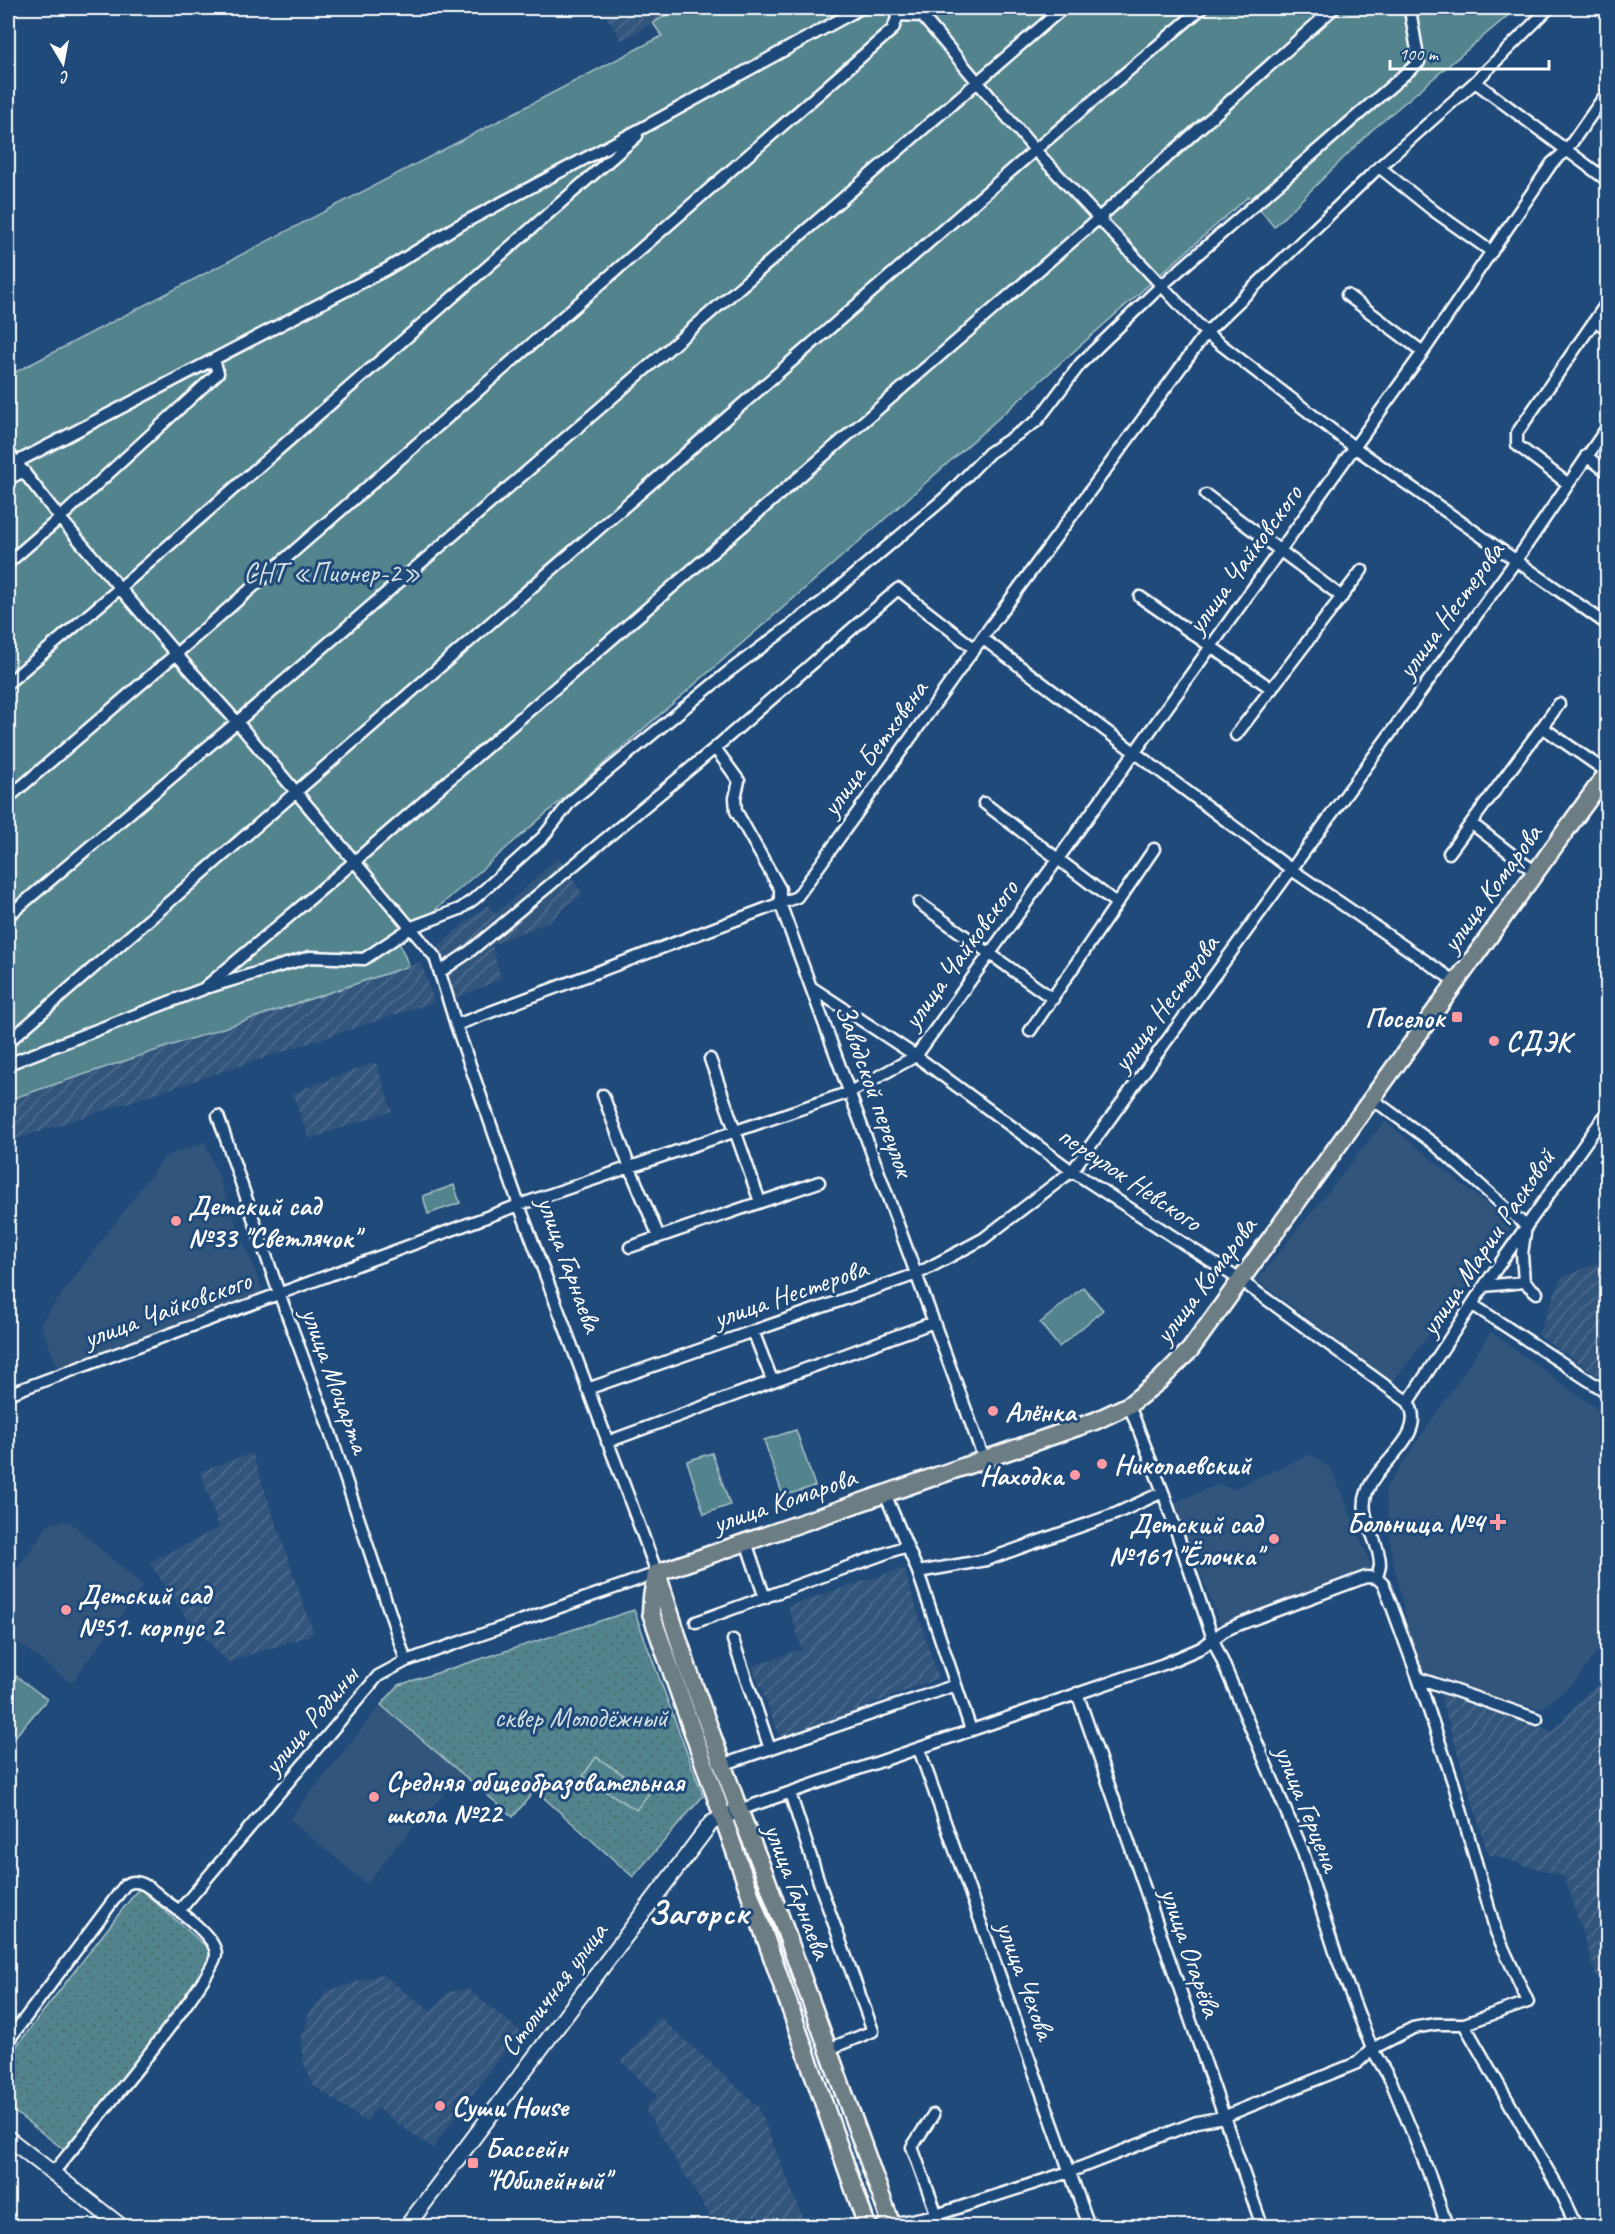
<svg xmlns="http://www.w3.org/2000/svg" width="1615" height="2234" viewBox="0 0 1615 2234" font-family="Caveat,sans-serif">
<style>
.built{fill:#32557c}
.industrial{fill:url(#industrial-furrows)}
.grass{fill:url(#grass-dots);stroke:#a9c2c6;stroke-width:1.5}
.garden{fill:#53848e;stroke:#a9c2c6;stroke-width:1.5}
.lines{fill:none;stroke-linecap:round;stroke-linejoin:round}
.minor-casing{stroke:#fff;stroke-width:15}
.tertiary-casing{stroke:#fff;stroke-width:18}
.primary-casing{stroke:#fff;stroke-width:21}
.minor{stroke:#1f4a7a;stroke-width:10}
.tertiary{stroke:#1f4a7a;stroke-width:14}
.primary{stroke:#6d7d84;stroke-width:16}
.poi-dot{fill:#ff9aa2;stroke:#1f4a7a;stroke-width:2}
.labels{text-anchor:middle;dominant-baseline:central;stroke-width:6;stroke-linejoin:round;paint-order:stroke}
.street-label{font-size:28px;fill:#fff;stroke:#1f4a7a}
.park-label{font-size:28px;fill:#d4e0e3;stroke:#1f4a7a}
.poi-label{font-size:28px;font-weight:bold;fill:#fff;stroke:#1f4a7a;text-anchor:start}
.district-label{font-size:34px;font-weight:bold;fill:#fff;stroke:#1f4a7a}
</style>
<defs>
<pattern id="industrial-furrows" width="10" height="10" patternUnits="userSpaceOnUse" patternTransform="scale(1.5)"><rect width="10" height="10" fill="#32557c"/><path d="M-1 1l2-2M0 10L10 0M9 11l2-2" fill="none" stroke="#516e90"/></pattern>
<pattern id="grass-dots" width="8" height="8" patternUnits="userSpaceOnUse" patternTransform="scale(1.5)"><rect width="8" height="8" fill="#53848e"/><path d="M2 2h.1M6 6h.1" fill="none" stroke="#506b70" stroke-width="1.8" stroke-linecap="round"/></pattern>
</defs>
<rect width="100%" height="100%" fill="#1f4a7a"/>
<filter id="ink" filterUnits="userSpaceOnUse"><feTurbulence type="fractalNoise" baseFrequency=".0167" numOctaves="2"/><feDisplacementMap in="SourceGraphic" scale="12" xChannelSelector="R" yChannelSelector="G"/><feConvolveMatrix kernelMatrix="1 2 1 2 8 2 1 2 1" color-interpolation-filters="sRGB"/></filter>
<g filter="url(#ink)">
<path class="built" d="M 1385,1121 L 1513,1226 L 1393,1382 L 1257,1280 Z
M 205,1142 L 263,1292 L 58,1368 L 40,1323 L 165,1156 Z
M 1491,1332 L 1607,1416 L 1607,1637 L 1577,1680 L 1541,1709 L 1466,1693 L 1417,1666 L 1392,1556 L 1385,1489 Z
M 1311,1454 L 1332,1470 L 1373,1570 L 1221,1626 L 1174,1503 L 1219,1484 L 1232,1489 Z
M 69,1521 L 143,1586 L 71,1683 L 8,1635 L 8,1581 L 50,1523 Z
M 381,1705 L 462,1774 L 395,1848 L 367,1884 L 289,1819 Z"/>
<path class="industrial" d="M 601,8 L 678,8 L 622,41 Z
M 558,858 L 583,894 L 548,922 L 492,945 L 501,979 L 451,1000 L 432,951 L 487,905 L 496,914 Z
M 421,962 L 434,1002 L 8,1142 L 8,1100 Z
M 376,1062 L 392,1111 L 309,1139 L 292,1093 Z
M 1607,1258 L 1608,1376 L 1607,1376 L 1597,1375 L 1538,1335 L 1561,1279 Z
M 252,1453 L 314,1634 L 228,1662 L 188,1620 L 149,1562 L 219,1528 L 200,1471 Z
M 904,1568 L 938,1678 L 781,1740 L 752,1666 L 802,1649 L 788,1606 Z
M 1607,1678 L 1607,2008 L 1564,1877 L 1488,1854 L 1440,1694 L 1553,1731 L 1589,1691 Z
M 382,1974 L 431,2012 L 448,1992 L 468,1989 L 520,2031 L 432,2148 L 377,2108 L 366,2122 L 313,2085 L 303,2062 L 302,2037 L 309,2014 L 327,1991 Z
M 659,2017 L 758,2106 L 806,2226 L 716,2226 L 645,2109 L 657,2096 L 622,2062 Z"/>
<path class="grass" d="M 634,1610 L 703,1796 L 633,1877 L 535,1790 L 513,1817 L 381,1705 L 399,1685 Z
M 139,1888 L 216,1955 L 67,2152 L 8,2107 L 8,2057 Z"/>
<path class="garden" d="M 678,8 L 1517,8 L 1372,130 L 1274,227 L 1249,196 L 878,525 L 426,918 L 396,935 L 409,966 L 8,1100 L 8,376 L 662,36 L 653,23 Z
M 454,1185 L 460,1203 L 428,1214 L 423,1196 Z
M 1083,1287 L 1103,1310 L 1059,1347 L 1040,1323 Z
M 796,1430 L 815,1486 L 783,1496 L 764,1440 Z
M 712,1453 L 730,1505 L 704,1514 L 687,1461 Z
M 8,1670 L 47,1699 L 8,1745 Z
M 596,1757 L 650,1792 L 636,1810 L 583,1776 Z"/>
<g class="lines">
<g class="minor-casing">
<path id="minor" d="M 890,8 L 898,15 L 922,16 L 1035,150 L 1206,333 L 1354,447 L 1608,625
M 1475,82 L 1608,181
M 1379,167 L 1434,211 L 1492,252
M 1347,295 L 1423,352
M 1595,320 L 1608,301
M 8,452 L 60,518 L 176,654 L 237,722 L 435,957 L 456,1025 L 519,1205 L 657,1573 L 406,1661 L 378,1676 L 179,1911
M 1586,456 L 1608,472
M 15,463 L 387,269 L 454,228 L 650,124 L 861,8
M 8,479 L 24,471
M 1567,483 L 1517,445 L 1517,433 L 1595,320 L 1608,330
M 1206,495 L 1342,597
M 8,563 L 60,518 L 218,373 L 214,360
M 1140,597 L 1272,689
M 982,638 L 1292,870 L 1456,982
M 8,683 L 120,588 L 637,136
M 1542,727 L 1607,772
M 1236,735 L 1362,570
M 715,748 L 739,781 L 735,798 L 736,811 L 780,889 L 780,903 L 984,1459
M 8,798 L 176,654 L 893,29 L 898,15
M 984,803 L 1116,903
M 1471,823 L 1535,872
M 1449,853 L 1559,704
M 919,903 L 1053,999
M 8,916 L 237,722 L 1063,8
M 441,971 L 469,952 L 715,748 L 898,589 L 975,649
M 209,987 L 310,957 L 364,959 L 412,927 L 460,909 L 474,899 L 543,837 L 571,801 L 728,672 L 822,602 L 947,496 L 989,453 L 1037,421 L 1081,363 L 1161,286 L 1419,62 L 1410,10 L 1413,8
M 811,987 L 916,1056 L 1072,1171 L 1240,1280 L 1408,1402 C 1429,1436 1377,1462 1367,1492 C 1357,1517 1380,1540 1380,1564 C 1380,1568 1378,1573 1377,1578
M 456,1025 L 797,897 L 982,638 L 1206,333 L 1379,167 L 1475,82 L 1549,8
M 1030,1031 L 1154,849
M 8,1042 L 1035,150 L 1202,8
M 710,1059 L 760,1202
M 8,1064 L 203,989 L 355,861 L 1099,218 L 1334,8
M 603,1095 L 630,1168 L 659,1237
M 1371,1098 L 1433,1143 L 1526,1226 L 1522,1254 L 1524,1282 L 1537,1293
M 218,1116 L 279,1293 L 323,1411 L 406,1661
M 630,1247 L 819,1182
M 1484,1286 L 1524,1282
M 1473,1305 L 1608,1393
M 753,1331 L 772,1380
M 587,1389 L 917,1274 L 983,1239 L 1072,1171 L 1515,562 L 1608,426
M 8,1394 L 519,1205 L 850,1092 L 916,1056 L 1423,352 L 1552,163 L 1566,151 L 1608,91
M 1408,1402 L 1484,1286 L 1608,1111
M 1129,1405 L 1163,1492 L 1213,1639 L 1302,1849 L 1337,1958 L 1372,2049 L 1391,2081 L 1428,2171 L 1447,2226
M 607,1442 L 934,1322
M 885,1494 L 918,1572 L 971,1730
M 746,1542 L 765,1598
M 918,1572 L 986,1560 L 1115,1514 L 1163,1492
M 696,1622 L 906,1546
M 733,1640 L 770,1749
M 1077,1693 L 1262,2226
M 919,1749 L 1089,2226
M 722,1765 L 956,1685
M 790,1793 L 821,1888 L 873,2031 L 829,2049
M 739,1810 L 1164,1664 L 1201,1648 L 1224,1631 L 1235,1626 L 1366,1577 L 1377,1578 L 1384,1585 L 1418,1678 L 1537,1719
M 1464,2024 L 1558,2188 L 1576,2226
M 8,2041 L 125,1885 C 140,1875 154,1892 167,1902 C 180,1911 216,1938 216,1954 C 216,1977 77,2143 53,2173
M 933,2115 L 912,2147 L 941,2226
M 881,2226 L 936,2215 L 1069,2172 L 1197,2122 L 1223,2117 L 1357,2063 L 1372,2049 L 1413,2028 L 1436,2024 L 1464,2024 L 1528,2002 L 1496,1932 L 1454,1785 L 1418,1678"/>
</g>
<g class="tertiary-casing">
<path id="tertiary" d="M 8,2138 L 121,2226
M 407,2226 L 711,1823 L 739,1810"/>
</g>
<g class="primary-casing">
<path id="primary" d="M 657,1573 L 1095,1421 L 1129,1405 L 1159,1381 L 1190,1350 L 1608,772
M 657,1573 L 688,1669 L 739,1810 L 767,1880 L 892,2226
M 656,1574 L 652,1597 L 651,1613 L 867,2226"/>
</g>
<use href="#minor" class="minor"/>
<use href="#tertiary" class="tertiary"/>
<use href="#primary" class="primary"/>
</g>
</g>
<g class="poi-dot">
<rect x="1451" y="1011" width="12" height="12" rx="3"/>
<circle cx="1494" cy="1041" r="6"/>
<circle cx="176" cy="1221" r="6"/>
<circle cx="993" cy="1411" r="6"/>
<circle cx="1102" cy="1464" r="6"/>
<circle cx="1075" cy="1475" r="6"/>
<path d="M1495 1513h6v6h6v6h-6v6h-6v-6h-6v-6h6z"/>
<circle cx="1274" cy="1539" r="6"/>
<circle cx="66" cy="1610" r="6"/>
<circle cx="374" cy="1797" r="6"/>
<circle cx="440" cy="2106" r="6"/>
<rect x="467" y="2157" width="12" height="12" rx="3"/>
</g>
<g class="labels">
<g class="street-label">
<text transform="translate(1244 559) rotate(-54)">улица Чайковского</text>
<text transform="translate(1450 610) rotate(-54)">улица Нестерова</text>
<text transform="translate(874 748) rotate(-54)">улица Бетховена</text>
<text transform="translate(1491 888) rotate(-54)">улица Комарова</text>
<text transform="translate(960 954) rotate(-54)">улица Чайковского</text>
<text transform="translate(1165 1003) rotate(-54)">улица Нестерова</text>
<text transform="translate(875 1090) rotate(70)">Заводской переулок</text>
<text transform="translate(1130 1178) rotate(34)">переулок Невского</text>
<text transform="translate(1487 1242) rotate(-56)">улица Марии Расковой</text>
<text transform="translate(570 1264) rotate(70)">улица Гарнаева</text>
<text transform="translate(1205 1280) rotate(-53)">улица Комарова</text>
<text transform="translate(790 1293) rotate(-19)">улица Нестерова</text>
<text transform="translate(167 1309) rotate(-20)">улица Чайковского</text>
<text transform="translate(336 1380) rotate(70)">улица Моцарта</text>
<text transform="translate(784 1500) rotate(-19)">улица Комарова</text>
<text transform="translate(310 1720) rotate(-50)">улица Родины</text>
<text transform="translate(1308 1808) rotate(68)">улица Герцена</text>
<text transform="translate(798 1891) rotate(69)">улица Гарнаева</text>
<text transform="translate(1191 1952) rotate(71)">улица Огарёва</text>
<text transform="translate(1026 1980) rotate(70)">улица Чехова</text>
<text transform="translate(553 1989) rotate(-53)">Столичная улица</text>
</g>
<g class="park-label">
<text x="332" y="572">СНТ «Пионер-2»</text>
<text x="581" y="1717">сквер Молодёжный</text>
</g>
<g class="poi-label">
<text x="1445" y="1017" text-anchor="end">Поселок</text>
<text x="1506" y="1041">СДЭК</text>
<text x="188" y="1205">Детский сад<tspan x="188" dy="32">№33 "Светлячок"</tspan></text>
<text x="1005" y="1411">Алёнка</text>
<text x="1114" y="1464">Николаевский</text>
<text x="1063" y="1475" text-anchor="end">Находка</text>
<text x="1484" y="1522" text-anchor="end">Больница №4</text>
<text x="1262" y="1523" text-anchor="end">Детский сад<tspan x="1262" dy="32">№161 "Ёлочка"</tspan></text>
<text x="78" y="1594">Детский сад<tspan x="78" dy="32">№51. корпус 2</tspan></text>
<text x="386" y="1781">Средняя общеобразовательная<tspan x="386" dy="32">школа №22</tspan></text>
<text x="452" y="2106">Суши House</text>
<text x="485" y="2147">Бассейн<tspan x="485" dy="32">"Юбилейный"</tspan></text>
</g>
<g class="district-label">
<text x="698" y="1912">Загорск</text>
</g>
</g>
<rect width="1615" height="2234" fill="none" stroke="#1f4a7a" stroke-width="30"/>
<rect x="15" y="15" width="1585" height="2204" fill="none" stroke="#fff" stroke-width="2" filter="url(#ink)"/>
<g transform="translate(63 63) rotate(170)" stroke="#1f4a7a" stroke-width="4.5" paint-order="stroke">
<path d="M0-4.5L10 22L0 15L-10 22Z" fill="#ffffff"/>
<text y="-9" font-size="16" font-weight="bold" text-anchor="middle" fill="#ffffff">С</text>
</g>
<path d="M1390 60v9h159v-9" fill="none" stroke="#ffffff" stroke-width="3"/>
<text x="1399" y="60" font-size="18" fill="#ffffff" stroke="#1f4a7a" stroke-width="4.5" paint-order="stroke">100 m</text>
</svg>
